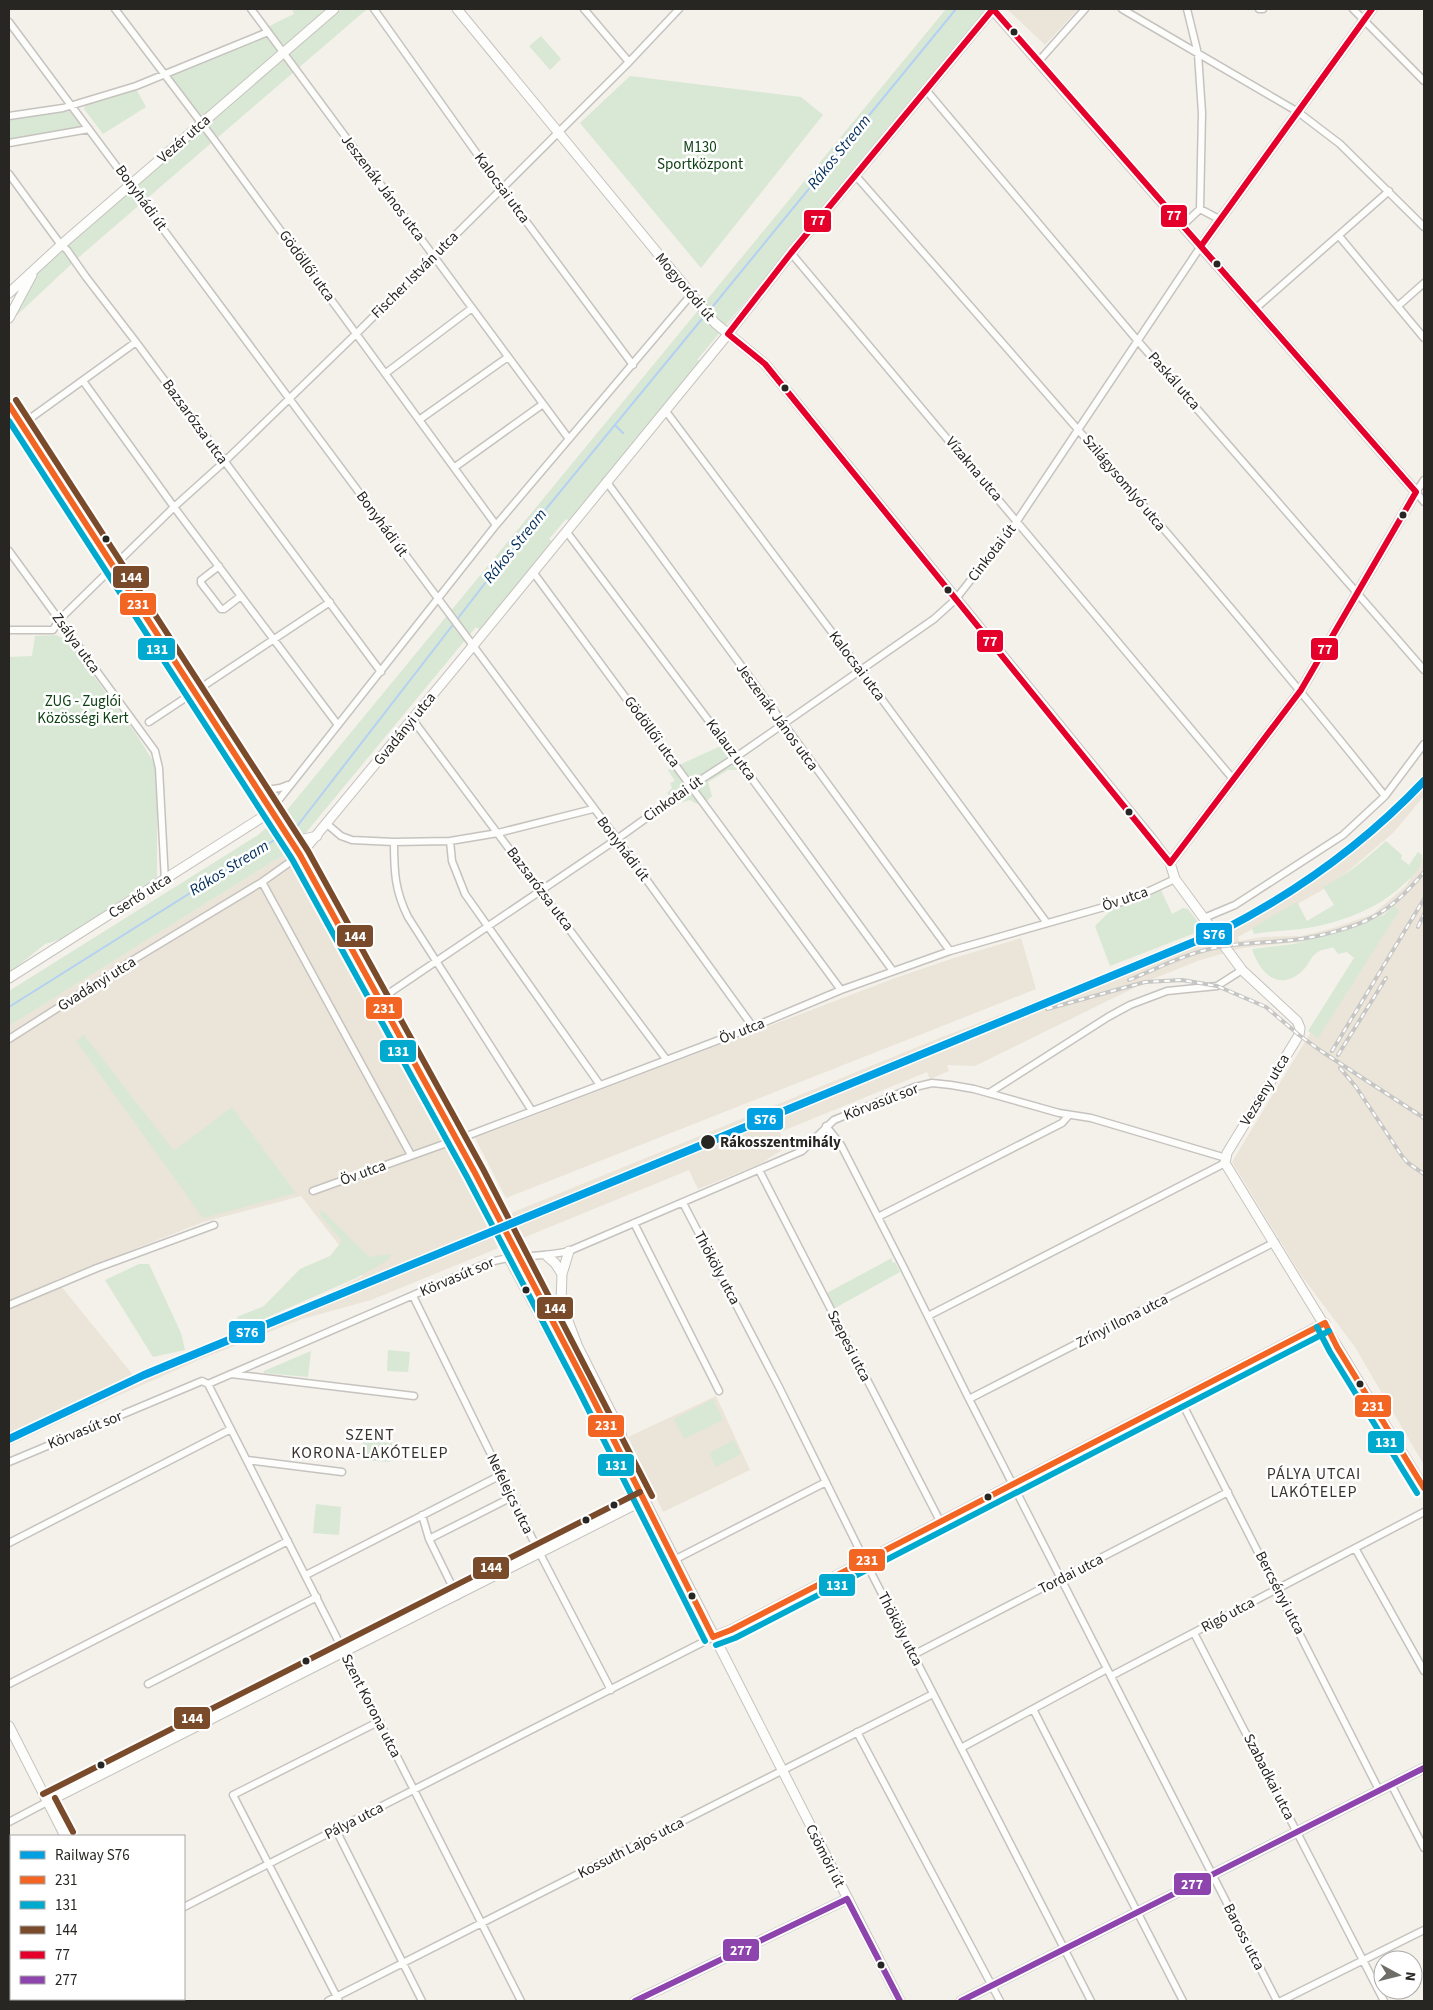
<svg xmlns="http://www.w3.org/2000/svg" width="1433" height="2010" viewBox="0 0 1433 2010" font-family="'Source Sans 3',sans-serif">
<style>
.built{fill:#ebe4d8;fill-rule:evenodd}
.green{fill:#d8e8d4}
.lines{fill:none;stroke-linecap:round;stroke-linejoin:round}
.stream{stroke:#b4d0f2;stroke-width:2}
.street-casing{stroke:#c6c3bf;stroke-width:9}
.secondary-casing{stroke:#c6c3bf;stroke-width:11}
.street{stroke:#fdfdfc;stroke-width:6}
.secondary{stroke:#fdfdfc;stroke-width:9}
.rail-casing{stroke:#c6c6c4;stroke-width:4}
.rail{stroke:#fff;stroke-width:2;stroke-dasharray:5.5;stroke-linecap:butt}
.secondary-bridge-casing{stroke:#c6c3bf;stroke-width:11;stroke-linecap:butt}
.secondary-bridge{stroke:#fdfdfc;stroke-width:9}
.bus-1-casing{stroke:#fff;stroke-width:10}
.bus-2-casing{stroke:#fff;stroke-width:10}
.bus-3-casing{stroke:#fff;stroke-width:10}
.bus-4-casing{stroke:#fff;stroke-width:10}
.bus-5-casing{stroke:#fff;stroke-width:10}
.bus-1{stroke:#f26522;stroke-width:6}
.bus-2{stroke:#00a9ce;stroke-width:6}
.bus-3{stroke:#7a4b2a;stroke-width:6}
.bus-4{stroke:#e4002b;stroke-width:6}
.bus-5{stroke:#8e44ad;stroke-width:6}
.rail-1-casing{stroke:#fff;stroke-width:11}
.rail-1{stroke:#00a0e3;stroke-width:8}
.bus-dot{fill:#282622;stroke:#fff;stroke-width:2}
.labels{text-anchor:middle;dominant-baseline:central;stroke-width:5;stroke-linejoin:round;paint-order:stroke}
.street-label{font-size:15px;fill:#282622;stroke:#fff}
.park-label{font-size:15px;fill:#0e4214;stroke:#fff}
.stop-label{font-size:15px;font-weight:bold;fill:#282622;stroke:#fff;text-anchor:start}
.water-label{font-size:16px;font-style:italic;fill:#022e5b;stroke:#fff}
.neighbourhood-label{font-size:16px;letter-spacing:1px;fill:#38332c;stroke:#fff}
.line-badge{stroke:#fff;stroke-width:2}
.badge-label{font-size:14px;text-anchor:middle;font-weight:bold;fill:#fff}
</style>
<rect width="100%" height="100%" fill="#f4f0ea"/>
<path class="built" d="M 1007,9 L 1078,9 L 1045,45 Z
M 1424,775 L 1424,796 L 1394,832 L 1333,884 L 1238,937 L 1239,941 L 1263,937 L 1301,936 L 1334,928 L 1373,914 L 1406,886 L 1424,856 L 1424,1465 L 1355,1347 L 1301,1275 L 1232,1162 L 1306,1040 L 1388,911 L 1373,921 L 1335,935 L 1300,942 L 1242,948 L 1200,960 L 1150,980 L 975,1066 L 947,1065 L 949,1071 L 930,1079 L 927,1072 L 780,1132 L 785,1148 L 760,1164 L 698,1189 L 689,1170 L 371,1300 L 302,1319 L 201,1359 L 81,1412 L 9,1446 L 9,1026 L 285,854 L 489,1222 L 937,1039 L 1121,969 L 1226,924 L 1322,867 L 1373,829 ZM 301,1196 L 363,1276 L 298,1309 L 133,1375 L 56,1280 L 203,1222 Z
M 1021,938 L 1036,989 L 506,1198 L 475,1138 L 898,977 L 954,958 Z
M 716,1396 L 750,1470 L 663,1512 L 628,1437 Z"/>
<path class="green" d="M 292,9 L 329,9 L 205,120 L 169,75 L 294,14 Z
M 342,9 L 367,9 L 79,257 L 16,316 L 31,283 L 40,269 Z
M 946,9 L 984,9 L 986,12 L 697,360 L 700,361 L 570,521 L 566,519 L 549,539 L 552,541 L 480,630 L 476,627 L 304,835 L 285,854 L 9,1026 L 9,991 L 258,835 L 288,809 Z
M 541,36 L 561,59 L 550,70 L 529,46 Z
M 630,76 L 801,97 L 823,115 L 701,268 L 580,123 Z
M 136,89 L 146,107 L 103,134 L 84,109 L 86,104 Z
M 72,111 L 83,127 L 9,139 L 9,119 Z
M 56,635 L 68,641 L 134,731 L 157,767 L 157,877 L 61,939 L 45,944 L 9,973 L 9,657 L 32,656 L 35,636 Z
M 721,746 L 735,762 L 747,760 L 749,769 L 743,777 L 737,770 L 728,770 L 708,782 L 712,796 C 703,805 701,807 690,800 L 676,804 L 667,793 L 672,788 L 670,783 L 675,781 L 668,770 Z
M 1386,841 L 1402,855 L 1401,859 L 1409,865 L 1418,852 L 1422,855 C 1422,868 1415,874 1405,883 C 1377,910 1338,924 1300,929 C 1285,931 1269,931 1254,934 L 1252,928 L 1297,902 L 1307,921 L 1334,905 L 1323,887 C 1346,876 1367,858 1386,841 Z
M 1161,890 L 1172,914 L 1183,908 L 1188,909 L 1199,923 L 1195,933 L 1110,966 L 1095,926 L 1110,911 Z
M 1394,905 L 1399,911 L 1318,1038 L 1308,1031 L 1354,958 L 1347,952 L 1338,954 L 1333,947 C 1328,949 1322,949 1318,952 C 1311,955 1309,965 1303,970 C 1280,993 1260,974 1252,949 L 1294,944 L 1343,930 L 1384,915 Z
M 84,1035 L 174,1151 L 232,1107 L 296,1193 L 203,1218 L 76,1041 Z
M 322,1210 L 369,1257 L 391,1254 L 387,1261 L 356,1278 L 241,1329 L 237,1317 L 264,1306 L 300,1269 L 330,1256 L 342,1241 L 320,1215 Z
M 892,1258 L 892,1263 L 895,1262 L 900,1272 L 835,1308 L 827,1293 Z
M 139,1264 L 149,1264 L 181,1333 L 185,1350 L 153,1357 L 105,1280 Z
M 388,1350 L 410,1352 L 408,1372 L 387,1371 Z
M 311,1351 L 308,1377 L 264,1373 L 264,1371 Z
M 713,1399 L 723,1420 L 684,1439 L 674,1419 Z
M 363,1440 L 392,1443 L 390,1462 L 361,1460 Z
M 734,1440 L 741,1454 L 716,1467 L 709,1453 Z
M 316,1504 L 341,1507 L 339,1535 L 313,1533 Z"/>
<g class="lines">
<path class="stream" d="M 709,311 L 956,9
M 616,426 L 623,433
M 288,831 L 298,825 L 486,582 L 706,314
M 9,1007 L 284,834"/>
<g class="street-casing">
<path id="street" d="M 115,9 L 215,141 L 496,525
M 251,9 L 569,439
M 374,9 L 502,189 L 633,365
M 584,9 L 629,62
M 1122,9 L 1298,112 L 1340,144 L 1424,227
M 1187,9 L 1198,54 L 1202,113 L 1200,209
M 1259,9 L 1263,9
M 1353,9 L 1424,81
M 9,22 L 617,839 L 753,1027
M 1038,62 L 1085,9
M 926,90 L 1137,340 L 1424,670
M 9,116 L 63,108 L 136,86 L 268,32
M 9,143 L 89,129
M 9,174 L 61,245 L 67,250 L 86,277 L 136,342 L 381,672
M 856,176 C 1035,380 1216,584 1385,796
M 1183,225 L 1200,209 L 1219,219
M 1339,236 L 1424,338
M 791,253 L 1233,779
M 1398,306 L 1424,283
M 1256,308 L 1389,191
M 386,373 L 472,308
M 83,381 L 174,507 L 338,725
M 665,410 L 861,671 L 1047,923
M 419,420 L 508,357
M 21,425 L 136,342
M 455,467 L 543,404
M 1424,480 L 1416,492 L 1424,502
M 606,481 L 950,951
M 566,531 L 736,757 L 893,971
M 9,551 L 155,751 L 159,768 L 165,881
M 219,566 L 201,580 L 201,583 L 221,609 L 224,609 L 241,596
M 533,572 L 841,990
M 9,630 L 53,630 L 59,620 L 174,507 L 224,462 L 357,333 L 629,62 L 679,9
M 413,720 L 666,1059
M 149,722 L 330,602
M 259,791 L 280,788 L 288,785
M 270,811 L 496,525 L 691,295
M 327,824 L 341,836 L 352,840 L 394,842 L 450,841 L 498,833 L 593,809
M 450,841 L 452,861 L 465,894 L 600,1085
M 394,842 C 394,872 395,891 408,917 L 532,1111
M 311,870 L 328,890 L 344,923 L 464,1138
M 262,882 L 411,1155
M 1204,918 L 1235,905 L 1343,835 L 1385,796 L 1424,744
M 385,996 L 617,839 L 691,786 L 736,757 L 934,619 L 955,600 L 1017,521 L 1201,246
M 9,1039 L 133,960 L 262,882 L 300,855 L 302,858
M 989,1093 L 1108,1017 L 1130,1005 L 1167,991 L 1217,986 L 1242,970
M 826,1126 L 841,1145 L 903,1266 L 969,1399 L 1277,2001
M 759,1170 L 940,1521
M 313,1191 L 472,1134 L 753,1027 L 841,990 L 950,951 L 1132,899 L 1175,879
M 683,1203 L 779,1387 L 862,1555 L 1091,2001
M 878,1217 L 1062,1123 L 1069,1115
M 634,1223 L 719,1391
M 413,1296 L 536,1546 L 611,1690
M 9,1305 L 97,1268 L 214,1225
M 928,1316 L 1225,1163
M 231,1374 L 414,1396
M 208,1384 L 521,2001
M 1179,1397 L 1379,1790
M 969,1399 L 1275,1242
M 247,1460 L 342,1472
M 9,1462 L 202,1381 L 208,1384 L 485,1264 C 512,1254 541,1258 569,1251 L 802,1151 L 834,1120 L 915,1087 L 932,1083 L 951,1085 L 974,1089 L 1059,1113 L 1091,1118 L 1226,1158
M 422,1515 L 429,1539 L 457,1596
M 429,1539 L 512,1497
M 9,1543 L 231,1429
M 1355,1548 L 1424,1671
M 674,1560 L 826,1482
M 306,1575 L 501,1475
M 1194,1633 L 1384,2001
M 913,1655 L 1228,1492
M 1111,1676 L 1424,1512
M 9,1684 L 288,1541
M 148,1684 L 317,1597
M 1033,1709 L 1183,2001
M 857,1732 L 1000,2001
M 961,1748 L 1107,1669
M 1391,1784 L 1424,1848
M 9,1822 L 47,1802
M 336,1830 L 422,2001
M 184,1907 L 713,1637
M 9,1996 L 11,1995
M 328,2001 L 933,1694
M 339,2001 L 233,1795 L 380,1721
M 1281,2001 L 1424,1930"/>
</g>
<g class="secondary-casing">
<path id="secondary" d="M 457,9 L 715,323 L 765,364 L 1152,839 L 1170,863 L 1175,879 L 1242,970 L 1297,1021 L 1300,1028 L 1299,1035 L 1227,1153 L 1225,1163 L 1424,1488
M 992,9 L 1416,492 L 1301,690 L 1170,863
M 1201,246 L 1372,9
M 9,293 L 61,245 L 334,9
M 9,318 L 32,275
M 9,405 L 300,855 L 409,1056
M 288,837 L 300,840 L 317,836
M 300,855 L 472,647 L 728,334 L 791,253 L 993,9
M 9,978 L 261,818 L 270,811
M 569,1251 L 562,1274 L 561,1303 L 578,1347 L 620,1430 L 628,1461
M 547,1256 L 555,1263 L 562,1274
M 509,1258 L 606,1439 L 613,1449
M 586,1385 L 900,2001
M 713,1637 L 731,1630 L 1325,1323
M 9,1726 L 65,1836
M 47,1802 L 644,1500
M 147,1999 L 148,2001
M 635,2001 L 847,1899
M 961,2001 L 1424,1768"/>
</g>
<use href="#street" class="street"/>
<use href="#secondary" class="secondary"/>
<g class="rail-casing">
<path id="rail" d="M 1418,927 L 1424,914
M 1129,980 C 1156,969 1185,954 1214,948 C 1243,942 1272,943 1301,939 C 1321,936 1356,927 1373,917 C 1392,907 1410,889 1424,872
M 1047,1009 L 1145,982 L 1182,980 L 1217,986 L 1266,1007 L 1299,1035 L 1321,1051 L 1424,1118
M 1332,1051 L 1424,899
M 1338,1055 L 1386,978
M 1340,1068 L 1356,1087 L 1402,1156 L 1408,1163 L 1424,1174"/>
</g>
<use href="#rail" class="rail"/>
<g class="secondary-bridge-casing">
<path id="secondary-bridge" d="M 409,1056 L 475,1173 L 586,1385"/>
</g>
<use href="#secondary-bridge" class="secondary-bridge"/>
<g class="bus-1-casing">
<path id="bus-1" d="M 9,405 L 300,855 L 475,1173 L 586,1385 L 713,1637
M 1325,1323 L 1337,1347 L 1424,1488
M 713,1637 L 731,1630 L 1325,1323"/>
</g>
<g class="bus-2-casing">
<path id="bus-2" d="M 9,421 L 292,859 L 467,1177 L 578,1389 L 705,1641
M 1317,1327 L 1330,1352 L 1417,1493
M 716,1645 L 735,1638 L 1329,1331"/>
</g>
<g class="bus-3-casing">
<path id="bus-3" d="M 16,400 L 308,851 L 483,1169 L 652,1496
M 43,1794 L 640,1492
M 55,1798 L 73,1832"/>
</g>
<g class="bus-4-casing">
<path id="bus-4" d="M 993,9 L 1416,492 L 1301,690 L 1170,863 L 765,364 L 728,334 L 791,253 Z
M 1201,246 L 1372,9"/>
</g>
<g class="bus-5-casing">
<path id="bus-5" d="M 847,1899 L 900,2001
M 635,2001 L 847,1899
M 961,2001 L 1424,1768"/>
</g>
<use href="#bus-1" class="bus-1"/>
<use href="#bus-2" class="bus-2"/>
<use href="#bus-3" class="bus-3"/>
<use href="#bus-4" class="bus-4"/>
<use href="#bus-5" class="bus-5"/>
<g class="rail-1-casing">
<path id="rail-1" d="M 9,1439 L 144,1375 L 1223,930 C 1299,891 1365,843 1424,781"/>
</g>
<use href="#rail-1" class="rail-1"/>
</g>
<g class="bus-dot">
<circle cx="1014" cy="32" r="4.5"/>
<circle cx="1217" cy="264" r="4.5"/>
<circle cx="785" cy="388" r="4.5"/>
<circle cx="1403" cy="515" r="4.5"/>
<circle cx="106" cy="539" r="4.5"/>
<circle cx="948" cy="590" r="4.5"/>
<circle cx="1129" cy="812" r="4.5"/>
<circle cx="708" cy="1142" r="8"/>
<circle cx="526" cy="1290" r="4.5"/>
<circle cx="1360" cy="1384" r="4.5"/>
<circle cx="988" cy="1497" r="4.5"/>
<circle cx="614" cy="1505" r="4.5"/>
<circle cx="586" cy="1520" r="4.5"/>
<circle cx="692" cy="1596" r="4.5"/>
<circle cx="306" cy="1661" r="4.5"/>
<circle cx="101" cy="1765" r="4.5"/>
<circle cx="881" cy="1965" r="4.5"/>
</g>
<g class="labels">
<g class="street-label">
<text transform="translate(184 139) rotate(-41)">Vezér utca</text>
<text transform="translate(383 188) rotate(53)">Jeszenák János utca</text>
<text transform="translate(502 188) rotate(54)">Kalocsai utca</text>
<text transform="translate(141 198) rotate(54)">Bonyhádi út</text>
<text transform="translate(307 266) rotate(54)">Gödöllői utca</text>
<text transform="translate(415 275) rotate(-45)">Fischer István utca</text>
<text transform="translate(685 287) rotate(50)">Mogyoródi út</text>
<text transform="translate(1174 381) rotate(49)">Paskál utca</text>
<text transform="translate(195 422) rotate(54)">Bazsarózsa utca</text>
<text transform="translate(974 469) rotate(50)">Vízakna utca</text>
<text transform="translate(1124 483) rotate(50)">Szilágysomlyó utca</text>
<text transform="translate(382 524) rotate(54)">Bonyhádi út</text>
<text transform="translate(992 553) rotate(-52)">Cinkotai út</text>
<text transform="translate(76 643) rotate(54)">Zsálya utca</text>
<text transform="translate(857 666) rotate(53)">Kalocsai utca</text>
<text transform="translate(777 717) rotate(54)">Jeszenák János utca</text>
<text transform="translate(405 729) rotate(-51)">Gvadányi utca</text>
<text transform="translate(652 732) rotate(54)">Gödöllői utca</text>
<text transform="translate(731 750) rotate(53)">Kalauz utca</text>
<text transform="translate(673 799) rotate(-35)">Cinkotai út</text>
<text transform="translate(623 849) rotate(53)">Bonyhádi út</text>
<text transform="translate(540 889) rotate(53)">Bazsarózsa utca</text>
<text transform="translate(140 896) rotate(-32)">Csertő utca</text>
<text transform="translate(1125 899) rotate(-19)">Öv utca</text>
<text transform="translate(97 984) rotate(-32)">Gvadányi utca</text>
<text transform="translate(742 1031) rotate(-21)">Öv utca</text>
<text transform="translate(1265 1090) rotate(-59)">Vezseny utca</text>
<text transform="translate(881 1102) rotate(-21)">Körvasút sor</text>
<text transform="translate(363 1173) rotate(-20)">Öv utca</text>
<text transform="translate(717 1268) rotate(62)">Thököly utca</text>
<text transform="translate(457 1277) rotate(-23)">Körvasút sor</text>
<text transform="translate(1122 1321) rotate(-27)">Zrínyi Ilona utca</text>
<text transform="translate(849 1346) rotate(63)">Szepesi utca</text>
<text transform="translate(85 1430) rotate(-22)">Körvasút sor</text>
<text transform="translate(510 1494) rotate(64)">Nefelejcs utca</text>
<text transform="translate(1071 1574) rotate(-27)">Tordai utca</text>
<text transform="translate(1280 1593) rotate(63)">Bercsényi utca</text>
<text transform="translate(1228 1615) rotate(-28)">Rigó utca</text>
<text transform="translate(900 1629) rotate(63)">Thököly utca</text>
<text transform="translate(371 1706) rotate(63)">Szent Korona utca</text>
<text transform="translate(1269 1777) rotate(63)">Szabadkai utca</text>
<text transform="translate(354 1821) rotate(-27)">Pálya utca</text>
<text transform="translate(631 1848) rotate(-27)">Kossuth Lajos utca</text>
<text transform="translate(825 1856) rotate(63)">Csömöri út</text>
<text transform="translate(1244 1937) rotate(63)">Baross utca</text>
</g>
<g class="park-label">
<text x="700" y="147">M130<tspan x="700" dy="17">Sportközpont</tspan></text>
<text x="83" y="701">ZUG - Zuglói<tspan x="83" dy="17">Közösségi Kert</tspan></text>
</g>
<g class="stop-label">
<text x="720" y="1142">Rákosszentmihály</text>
</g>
<g class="water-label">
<text transform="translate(839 152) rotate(-51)">Rákos Stream</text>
<text transform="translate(515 546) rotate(-51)">Rákos Stream</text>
<text transform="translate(229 868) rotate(-32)">Rákos Stream</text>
</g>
<g class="neighbourhood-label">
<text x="370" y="1435">SZENT<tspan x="370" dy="18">KORONA-LAKÓTELEP</tspan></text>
<text x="1314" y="1474">PÁLYA UTCAI<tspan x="1314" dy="18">LAKÓTELEP</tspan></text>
</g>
</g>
<g class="line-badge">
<rect x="1160" y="204" width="28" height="24" rx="5" fill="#e4002b"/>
<rect x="803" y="209" width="29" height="24" rx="5" fill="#e4002b"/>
<rect x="112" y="565" width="38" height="24" rx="5" fill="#7a4b2a"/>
<rect x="119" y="592" width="38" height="24" rx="5" fill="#f26522"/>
<rect x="976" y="629" width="28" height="24" rx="5" fill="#e4002b"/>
<rect x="137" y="637" width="39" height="24" rx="5" fill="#00a9ce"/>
<rect x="1310" y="637" width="29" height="24" rx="5" fill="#e4002b"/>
<rect x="1195" y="922" width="38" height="24" rx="5" fill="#00a0e3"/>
<rect x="336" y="924" width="38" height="24" rx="5" fill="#7a4b2a"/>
<rect x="365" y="996" width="38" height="24" rx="5" fill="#f26522"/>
<rect x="379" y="1039" width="38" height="24" rx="5" fill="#00a9ce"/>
<rect x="746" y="1107" width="38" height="24" rx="5" fill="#00a0e3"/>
<rect x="536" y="1296" width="38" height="24" rx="5" fill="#7a4b2a"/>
<rect x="228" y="1320" width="38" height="24" rx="5" fill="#00a0e3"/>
<rect x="1354" y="1394" width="38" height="24" rx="5" fill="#f26522"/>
<rect x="587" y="1414" width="38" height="24" rx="5" fill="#f26522"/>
<rect x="1367" y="1430" width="38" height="24" rx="5" fill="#00a9ce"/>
<rect x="597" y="1453" width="38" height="24" rx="5" fill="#00a9ce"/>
<rect x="848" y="1548" width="38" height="24" rx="5" fill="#f26522"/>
<rect x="472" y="1556" width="38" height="24" rx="5" fill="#7a4b2a"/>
<rect x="818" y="1573" width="38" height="24" rx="5" fill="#00a9ce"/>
<rect x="173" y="1706" width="38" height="24" rx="5" fill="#7a4b2a"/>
<rect x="1173" y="1872" width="39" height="24" rx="5" fill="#8e44ad"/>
<rect x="722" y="1938" width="38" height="24" rx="5" fill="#8e44ad"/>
</g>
<g class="badge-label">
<text x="1174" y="220">77</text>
<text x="818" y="225">77</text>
<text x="131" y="582">144</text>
<text x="138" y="609">231</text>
<text x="990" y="646">77</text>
<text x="157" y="654">131</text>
<text x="1325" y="654">77</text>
<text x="1214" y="939">S76</text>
<text x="355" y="941">144</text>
<text x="384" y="1013">231</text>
<text x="398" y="1056">131</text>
<text x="765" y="1124">S76</text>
<text x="555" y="1313">144</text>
<text x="247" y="1337">S76</text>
<text x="1373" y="1411">231</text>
<text x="606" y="1430">231</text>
<text x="1386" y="1447">131</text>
<text x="616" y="1470">131</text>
<text x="867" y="1565">231</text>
<text x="491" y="1572">144</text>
<text x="837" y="1590">131</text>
<text x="192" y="1723">144</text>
<text x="1192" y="1889">277</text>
<text x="741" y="1955">277</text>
</g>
<rect width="1433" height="2010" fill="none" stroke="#282622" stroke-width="20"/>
<rect x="10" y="1835" width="175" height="165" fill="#ffffff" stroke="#a9a8a7"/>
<rect x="20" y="1851" width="25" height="8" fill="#00a0e3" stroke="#a9a8a7"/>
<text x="55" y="1860" font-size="15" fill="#282622">Railway S76</text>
<rect x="20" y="1876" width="25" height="8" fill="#f26522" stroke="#a9a8a7"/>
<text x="55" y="1885" font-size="15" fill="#282622">231</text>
<rect x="20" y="1901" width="25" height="8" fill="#00a9ce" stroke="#a9a8a7"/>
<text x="55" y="1910" font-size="15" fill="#282622">131</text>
<rect x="20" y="1926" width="25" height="8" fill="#7a4b2a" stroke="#a9a8a7"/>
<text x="55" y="1935" font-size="15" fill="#282622">144</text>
<rect x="20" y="1951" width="25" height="8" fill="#e4002b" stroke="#a9a8a7"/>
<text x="55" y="1960" font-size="15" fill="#282622">77</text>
<rect x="20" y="1976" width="25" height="8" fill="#8e44ad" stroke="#a9a8a7"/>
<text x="55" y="1985" font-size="15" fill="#282622">277</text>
<g transform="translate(1398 1975) rotate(97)"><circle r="24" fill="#ffffff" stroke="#a9a8a7"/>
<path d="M0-4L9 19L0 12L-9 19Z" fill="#6f6d68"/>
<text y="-8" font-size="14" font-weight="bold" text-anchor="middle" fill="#282622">N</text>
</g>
</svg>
